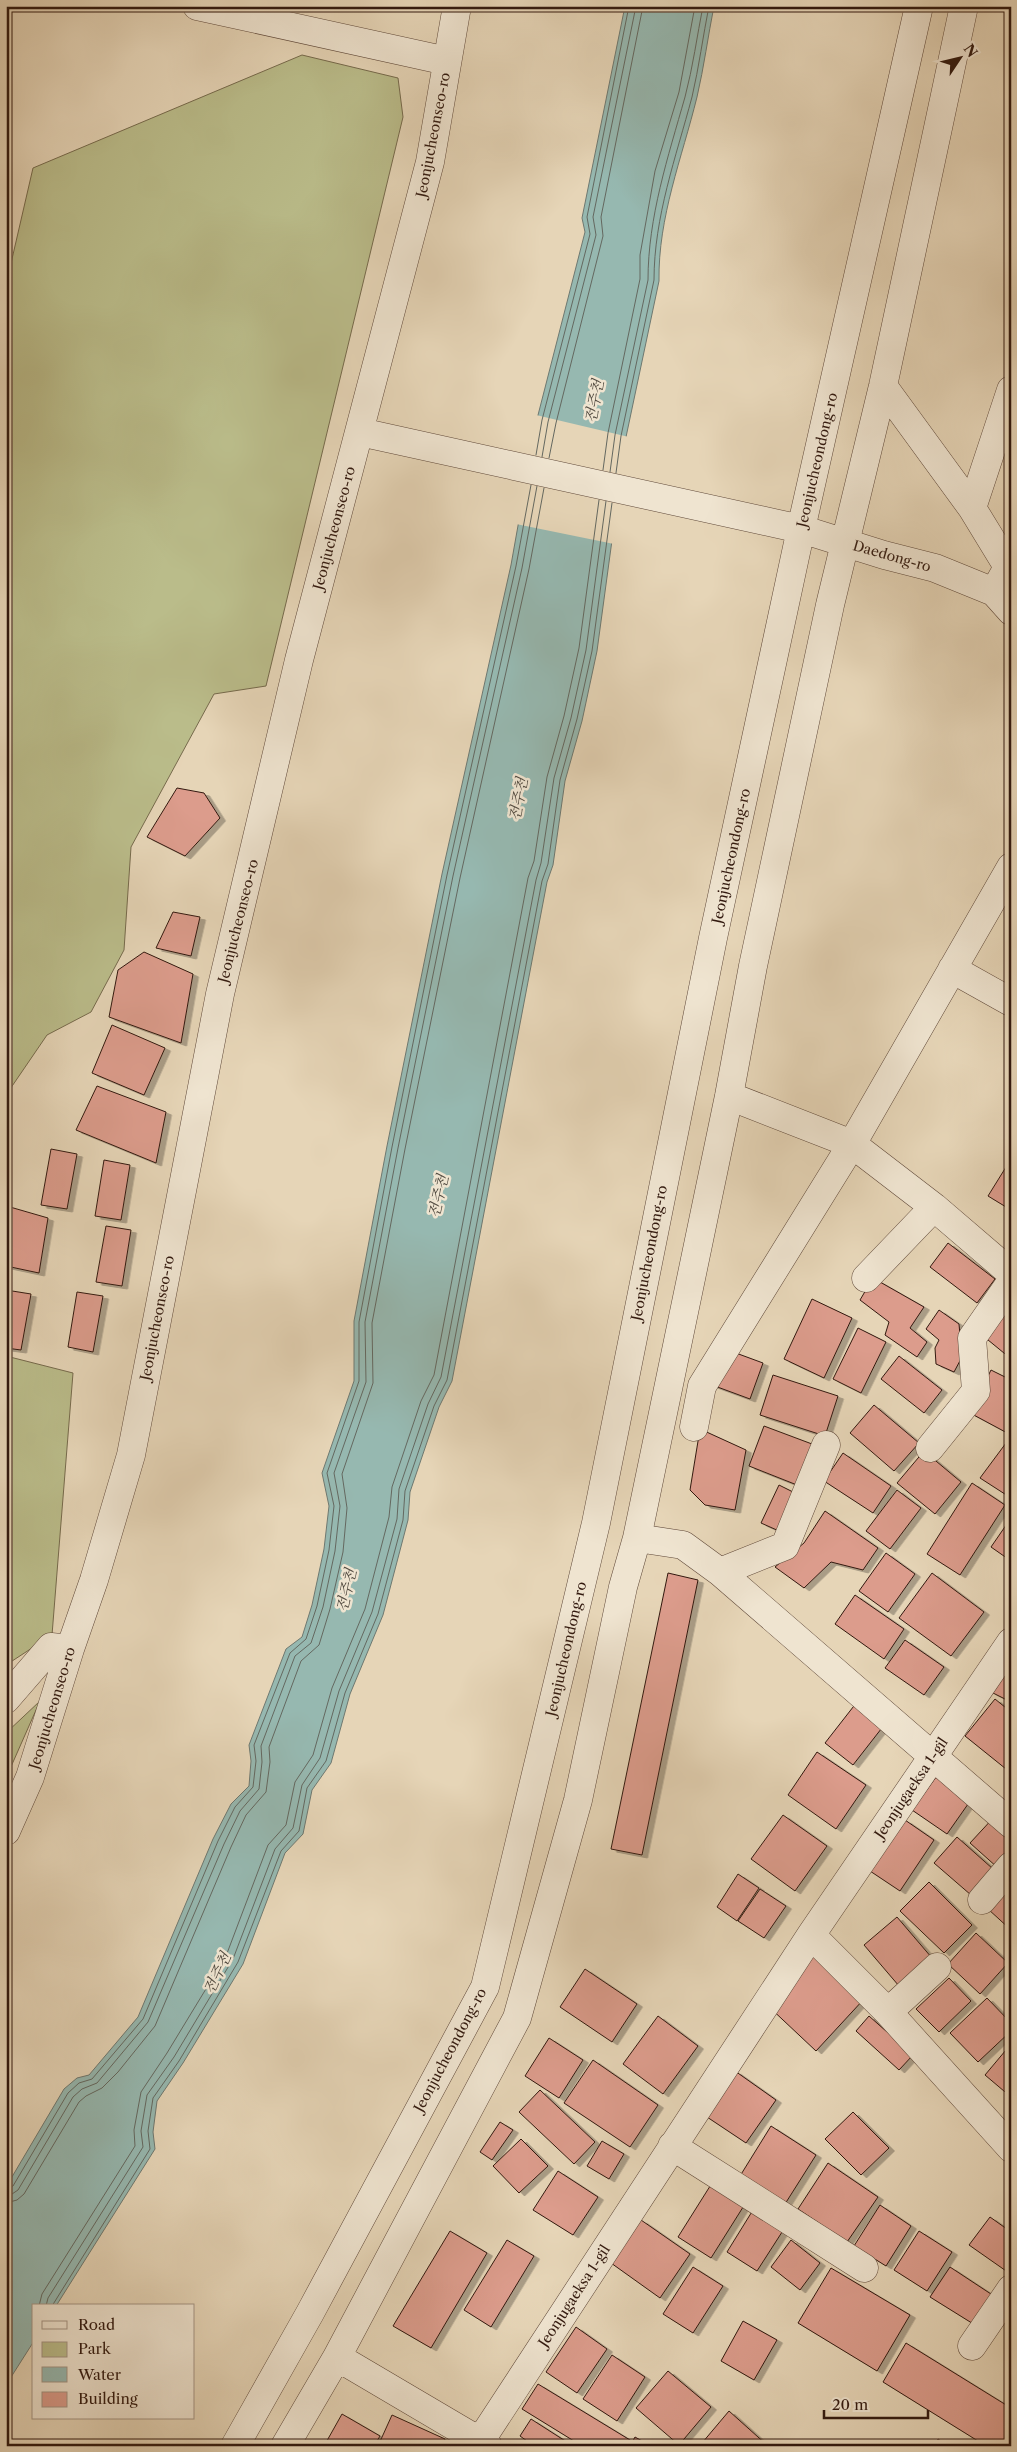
<svg xmlns="http://www.w3.org/2000/svg" width="1017" height="2452" viewBox="0 0 1017 2452" font-family="'Libre Caslon Text','Noto Serif KR',serif">
<style>
.green{fill:#babc8a;stroke:#766a4c}
.water{fill:#96b8b0;stroke:#6e7870}
.pier{fill:#e6d5b7}
.lines{fill:none;stroke-linecap:round;stroke-linejoin:round}
.shore{stroke:#646860;stroke-width:1}
.building{fill:#dc9c8c;stroke:#32190f;filter:url(#shadow)}
.minor-casing{stroke:#5f4839;stroke-width:29}
.minor{stroke:#efe4d0;stroke-width:28}
.labels{text-anchor:middle;dominant-baseline:central;stroke-width:5;stroke-linejoin:round;paint-order:stroke}
.street-label{font-size:14px;fill:#32190f;stroke:#efe4d0}
.water-label{font-size:15px;font-style:italic;fill:#50493f;stroke:#efe4d0}
</style>
<defs>
<filter id="shadow"><feDropShadow dx="5.5" dy="3" stdDeviation="0" flood-color="#0004"/></filter>
</defs>
<rect width="100%" height="100%" fill="#e6d5b7"/>
<filter id="stains"><feTurbulence type="fractalNoise" baseFrequency=".004" numOctaves="4"/><feColorMatrix values="0 0 0 0 .2 0 0 0 0 .09 0 0 0 0 .02 0 0 0 .5 -.17"/></filter>
<radialGradient id="worn" r=".72"><stop offset=".6" stop-color="#630" stop-opacity="0"/><stop offset="1" stop-color="#630" stop-opacity=".3"/></radialGradient>
<path class="green" d="M 302,55 L 398,78 L 403,117 L 266,686 L 214,694 L 131,847 L 124,950 L 91,1012 L 47,1035 L 6,1095 L 6,285 L 33,168 Z
M 6,1356 L 73,1373 L 52,1635 L 6,1665 Z
M 40,1701 L 6,1778 L 6,1733 Z"/>
<path class="water" d="M 625,6 L 714,6 C 708,36 704,67 697,97 C 682,158 658,217 659,281 L 626,437 L 597,651 L 582,721 L 565,781 L 553,865 L 547,882 L 452,1381 L 439,1407 L 410,1492 L 408,1520 L 383,1615 L 350,1694 L 331,1763 L 312,1790 L 303,1834 L 285,1853 L 243,1964 L 183,2063 L 157,2101 L 153,2132 L 155,2149 L 56,2306 L 34,2306 L 34,2341 L 6,2385 L 6,2187 L 64,2089 L 77,2078 L 89,2075 L 138,2017 L 213,1839 L 231,1804 L 249,1786 L 251,1761 L 249,1745 L 286,1649 L 302,1637 L 312,1605 L 324,1549 L 329,1506 L 322,1473 L 354,1381 L 354,1321 L 387,1146 L 442,874 L 511,565 L 537,419 L 585,232 L 582,218 Z"/>
<path class="pier" d="M 536,415 L 629,437 L 614,544 L 516,524 Z"/>
<g class="lines">
<path class="shore" d="M 536,455 L 542,420 L 590,234 L 587,217 L 629,6
M 542,457 L 548,422 L 596,235 L 593,217 L 636,6
M 549,458 L 556,423 L 603,236 L 601,217 L 643,6
M 603,470 L 608,433 L 640,279 L 640,255 L 655,171 L 679,92 L 695,6
M 610,472 L 615,435 L 648,280 C 648,217 668,157 685,97 C 693,67 697,36 703,6
M 616,473 L 621,436 L 654,280 C 654,217 676,157 692,97 C 699,67 703,36 709,6
M 6,2189 L 13,2186 L 68,2093 L 79,2083 L 92,2079 L 143,2019 L 218,1841 L 235,1807 L 253,1787 L 256,1761 L 254,1745 L 290,1653 L 306,1639 L 317,1606 L 329,1550 L 334,1506 L 327,1473 L 359,1381 L 359,1322 L 392,1147 L 447,875 L 516,566 L 531,485
M 6,2195 L 12,2194 L 18,2190 L 73,2097 L 82,2089 L 97,2083 L 148,2022 L 224,1844 L 240,1811 L 259,1789 L 262,1762 L 261,1746 L 295,1656 L 311,1643 L 323,1607 L 335,1551 L 340,1506 L 334,1473 L 366,1382 L 365,1322 L 398,1148 L 453,876 L 522,568 L 537,486
M 6,2203 L 17,2200 L 24,2194 L 79,2102 L 86,2096 L 102,2088 L 118,2072 L 155,2026 L 231,1847 L 246,1815 L 266,1792 L 270,1762 L 269,1747 L 301,1661 L 319,1645 L 330,1609 L 343,1552 L 347,1508 L 342,1474 L 373,1383 L 372,1323 L 405,1149 L 460,878 L 529,569 L 544,488
M 39,2306 L 42,2294 L 135,2146 L 134,2130 L 141,2092 L 167,2053 L 226,1956 L 268,1845 L 286,1825 L 295,1782 L 313,1755 L 332,1688 L 365,1609 L 389,1517 L 392,1487 L 421,1401 L 434,1375 L 528,878 L 534,861 L 547,777 L 564,716 L 579,648 L 599,500
M 46,2306 L 48,2298 L 143,2147 L 141,2131 L 147,2095 L 174,2057 L 233,1959 L 275,1849 L 293,1828 L 302,1785 L 320,1758 L 339,1691 L 372,1612 L 397,1519 L 399,1489 L 428,1404 L 441,1377 L 536,880 L 541,863 L 554,778 L 571,718 L 586,650 L 606,501
M 52,2306 L 150,2149 L 148,2131 L 153,2098 L 179,2061 L 238,1962 L 281,1851 L 299,1831 L 307,1788 L 326,1761 L 345,1693 L 378,1614 L 403,1520 L 405,1491 L 434,1406 L 447,1380 L 542,881 L 548,864 L 560,780 L 577,719 L 592,651 L 612,503"/>
</g>
<path class="building" d="M 177,788 L 204,793 L 220,818 L 185,856 L 147,837 Z
M 173,912 L 200,917 L 191,956 L 156,948 Z
M 144,952 L 193,974 L 181,1043 L 109,1017 L 118,970 Z
M 112,1025 L 165,1048 L 144,1095 L 92,1073 Z
M 97,1086 L 166,1112 L 156,1163 L 76,1130 Z
M 51,1149 L 77,1154 L 67,1209 L 41,1205 Z
M 1011,1159 L 1011,1210 L 988,1196 Z
M 104,1160 L 130,1165 L 121,1220 L 95,1216 Z
M 10,1207 L 48,1218 L 39,1273 L 6,1266 L 6,1221 Z
M 106,1226 L 131,1230 L 122,1286 L 96,1282 Z
M 948,1243 L 995,1279 L 977,1303 L 930,1267 Z
M 873,1278 L 924,1307 L 910,1328 L 927,1342 L 917,1357 L 885,1335 L 889,1322 L 860,1300 Z
M 6,1290 L 31,1294 L 21,1350 L 6,1348 Z
M 77,1292 L 103,1296 L 93,1352 L 68,1347 Z
M 812,1299 L 852,1318 L 824,1378 L 784,1359 Z
M 1011,1299 L 1011,1357 L 1010,1358 L 982,1335 Z
M 939,1310 L 959,1324 L 962,1357 L 954,1372 L 936,1364 L 935,1348 L 939,1340 L 926,1329 Z
M 858,1328 L 886,1342 L 861,1393 L 833,1379 Z
M 725,1349 L 763,1363 L 750,1399 L 712,1385 Z
M 899,1356 L 942,1390 L 924,1413 L 881,1379 Z
M 991,1370 L 1011,1380 L 1011,1435 L 970,1413 Z
M 773,1375 L 838,1396 L 825,1436 L 760,1415 Z
M 874,1405 L 919,1443 L 894,1471 L 850,1433 Z
M 764,1426 L 812,1444 L 797,1485 L 749,1466 Z
M 700,1429 L 746,1450 L 735,1510 L 705,1505 L 690,1490 Z
M 1009,1439 L 1011,1439 L 1011,1498 L 980,1478 Z
M 924,1451 L 961,1482 L 935,1514 L 897,1483 Z
M 843,1453 L 891,1486 L 873,1513 L 824,1481 Z
M 972,1483 L 1005,1505 L 960,1575 L 927,1554 Z
M 779,1485 L 797,1494 L 779,1531 L 761,1523 Z
M 897,1490 L 921,1508 L 890,1549 L 866,1531 Z
M 825,1511 L 878,1548 L 863,1570 L 831,1562 L 804,1588 L 775,1567 L 804,1543 Z
M 1011,1518 L 1011,1561 L 991,1547 Z
M 886,1553 L 915,1574 L 888,1612 L 859,1591 Z
M 668,1573 L 698,1580 L 642,1855 L 611,1849 Z
M 932,1573 L 984,1612 L 951,1656 L 899,1618 Z
M 855,1595 L 904,1629 L 884,1659 L 835,1624 Z
M 905,1640 L 944,1667 L 924,1695 L 885,1668 Z
M 1000,1674 L 1011,1680 L 1011,1702 L 991,1692 Z
M 995,1699 L 1011,1712 L 1011,1773 L 965,1736 Z
M 857,1702 L 885,1724 L 853,1765 L 825,1743 Z
M 817,1752 L 866,1785 L 836,1829 L 788,1795 Z
M 939,1773 L 973,1797 L 947,1834 L 912,1810 Z
M 783,1815 L 827,1846 L 795,1891 L 751,1859 Z
M 995,1816 L 1011,1830 L 1011,1854 L 998,1868 L 970,1843 Z
M 905,1820 L 934,1840 L 900,1891 L 870,1871 Z
M 957,1837 L 993,1869 L 971,1895 L 934,1863 Z
M 738,1874 L 759,1888 L 737,1921 L 717,1907 Z
M 929,1882 L 972,1925 L 944,1953 L 900,1911 Z
M 1011,1883 L 1011,1930 L 988,1909 Z
M 760,1889 L 786,1906 L 764,1938 L 738,1921 Z
M 897,1917 L 932,1958 L 899,1986 L 864,1945 Z
M 976,1933 L 1008,1963 L 980,1994 L 948,1964 Z
M 815,1952 L 864,1999 L 816,2051 L 766,2004 Z
M 585,1969 L 637,2004 L 612,2042 L 560,2007 Z
M 949,1978 L 971,2001 L 939,2032 L 916,2009 Z
M 987,1998 L 1011,2023 L 1011,2031 L 978,2062 L 950,2033 Z
M 658,2016 L 698,2046 L 663,2094 L 623,2064 Z
M 869,2016 L 913,2055 L 899,2070 L 856,2031 Z
M 549,2038 L 583,2060 L 559,2098 L 525,2076 Z
M 1011,2044 L 1011,2097 L 985,2075 Z
M 593,2060 L 658,2105 L 630,2147 L 564,2103 Z
M 735,2071 L 776,2100 L 746,2143 L 704,2115 Z
M 540,2090 L 595,2142 L 574,2164 L 519,2112 Z
M 853,2112 L 889,2148 L 861,2175 L 825,2139 Z
M 500,2122 L 513,2130 L 492,2160 L 480,2152 Z
M 771,2126 L 816,2155 L 785,2204 L 740,2176 Z
M 521,2139 L 548,2166 L 519,2193 L 493,2166 Z
M 602,2141 L 624,2154 L 609,2179 L 587,2166 Z
M 828,2163 L 878,2197 L 847,2242 L 798,2209 Z
M 558,2171 L 598,2197 L 573,2235 L 533,2210 Z
M 712,2183 L 745,2204 L 711,2258 L 678,2237 Z
M 880,2205 L 911,2226 L 886,2266 L 854,2246 Z
M 753,2210 L 784,2229 L 757,2271 L 727,2252 Z
M 990,2217 L 1011,2232 L 1011,2271 L 1009,2273 L 969,2245 Z
M 641,2220 L 690,2254 L 660,2298 L 611,2263 Z
M 450,2231 L 487,2253 L 431,2348 L 393,2326 Z
M 919,2231 L 952,2252 L 927,2291 L 894,2270 Z
M 507,2240 L 534,2256 L 491,2327 L 464,2310 Z
M 791,2240 L 820,2263 L 800,2290 L 771,2267 Z
M 693,2267 L 723,2286 L 693,2333 L 663,2314 Z
M 950,2267 L 994,2296 L 975,2325 L 930,2297 Z
M 831,2268 L 910,2315 L 877,2371 L 798,2323 Z
M 743,2321 L 777,2340 L 754,2380 L 721,2361 Z
M 576,2327 L 607,2349 L 577,2393 L 546,2372 Z
M 906,2343 L 1011,2408 L 1011,2435 L 1004,2446 L 986,2446 L 883,2382 Z
M 612,2355 L 645,2377 L 617,2421 L 583,2399 Z
M 668,2371 L 711,2407 L 679,2445 L 636,2408 Z
M 538,2384 L 630,2440 L 627,2446 L 582,2446 L 522,2409 Z
M 729,2411 L 768,2446 L 705,2446 L 702,2443 Z
M 342,2414 L 380,2436 L 374,2446 L 324,2446 Z
M 392,2415 L 445,2439 L 442,2446 L 378,2446 Z
M 531,2419 L 570,2444 L 569,2446 L 534,2446 L 520,2436 Z
M 635,2437 L 651,2446 L 630,2446 Z
M 938,2439 L 948,2446 L 934,2446 Z"/>
<g class="lines">
<g class="minor-casing">
<path id="minor" d="M 197,6 L 447,61
M 883,386 L 972,508 L 1008,567 L 994,592
M 360,432 L 801,529 L 884,555 L 935,568 L 994,592 L 1011,611
M 972,508 L 1011,390
M 952,969 L 1011,1002
M 729,1096 L 852,1144 L 934,1207 L 1011,1273
M 866,1278 L 934,1207
M 694,1427 L 702,1386 L 852,1144 L 1011,867
M 930,1448 L 976,1391 L 972,1338 L 1011,1282
M 637,1538 L 683,1545 L 720,1572 L 1011,1824
M 720,1572 L 785,1546 L 826,1445
M 6,1699 L 51,1647 L 70,1649
M 6,1831 L 30,1777 L 70,1649 L 94,1580 L 131,1455 L 220,994 L 299,660 L 430,162 L 457,6
M 982,1900 L 1011,1866
M 811,1935 L 888,2012 L 1011,2148
M 888,2012 L 937,1967
M 672,2146 L 864,2268
M 972,2346 L 1011,2289
M 337,2357 L 488,2446
M 235,2446 L 310,2313 L 485,1987 L 596,1523 L 713,938 L 801,529 L 919,6
M 285,2446 L 337,2357 L 517,2018 L 578,1800 L 623,1587 L 637,1538 L 729,1096 L 753,966 L 830,605 L 883,386 L 964,6
M 477,2446 L 811,1935 L 1011,1642"/>
</g>
<use href="#minor" class="minor"/>
</g>
<g class="labels">
<g class="street-label">
<text transform="translate(433 135) rotate(-79)">Jeonjucheonseo-ro</text>
<text transform="translate(817 460) rotate(-77)">Jeonjucheondong-ro</text>
<text transform="translate(334 528) rotate(-75)">Jeonjucheonseo-ro</text>
<text transform="translate(892 556) rotate(16)">Daedong-ro</text>
<text transform="translate(731 856) rotate(-78)">Jeonjucheondong-ro</text>
<text transform="translate(238 921) rotate(-76)">Jeonjucheonseo-ro</text>
<text transform="translate(649 1253) rotate(-79)">Jeonjucheondong-ro</text>
<text transform="translate(157 1318) rotate(-79)">Jeonjucheonseo-ro</text>
<text transform="translate(566 1649) rotate(-77)">Jeonjucheondong-ro</text>
<text transform="translate(52 1708) rotate(-73)">Jeonjucheonseo-ro</text>
<text transform="translate(911 1788) rotate(-56)">Jeonjugaeksa 1-gil</text>
<text transform="translate(450 2050) rotate(-62)">Jeonjucheondong-ro</text>
<text transform="translate(574 2296) rotate(-57)">Jeonjugaeksa 1-gil</text>
</g>
<g class="water-label">
<text transform="translate(594 401) rotate(-79)">전주천</text>
<text transform="translate(518 799) rotate(-79)">전주천</text>
<text transform="translate(438 1196) rotate(-77)">전주천</text>
<text transform="translate(346 1590) rotate(-77)">전주천</text>
<text transform="translate(217 1973) rotate(-65)">전주천</text>
</g>
</g>
<rect width="1017" height="2452" fill="none" stroke="#e6d5b7" stroke-width="25"/>
<rect x="8" y="8" width="1002" height="2437" fill="none" stroke="#32190f" stroke-width="2.5"/>
<rect x="12" y="12" width="992" height="2427" fill="none" stroke="#32190f"/>
<rect x="32" y="2304" width="162" height="115" fill="#efe4d0" stroke="#a39383"/>
<rect x="42" y="2321" width="25" height="8" fill="#efe4d0" stroke="#a39383"/>
<text x="78" y="2330" font-size="15" fill="#32190f">Road</text>
<rect x="42" y="2342" width="25" height="15" fill="#babc8a" stroke="#a39383"/>
<text x="78" y="2354" font-size="15" fill="#32190f">Park</text>
<rect x="42" y="2367" width="25" height="15" fill="#96b8b0" stroke="#a39383"/>
<text x="78" y="2380" font-size="15" fill="#32190f">Water</text>
<rect x="42" y="2392" width="25" height="15" fill="#dc9c8c" stroke="#a39383"/>
<text x="78" y="2404" font-size="15" fill="#32190f">Building</text>
<g transform="translate(960 58) rotate(55)" stroke="#efe4d0" stroke-width="4" paint-order="stroke">
<path d="M0-4L9 19L0 12L-9 19Z" fill="#32190f"/>
<text y="-8" font-size="14" font-weight="bold" text-anchor="middle" fill="#32190f">N</text>
</g>
<path d="M824 2410v8h104v-8" fill="none" stroke="#32190f" stroke-width="2.5"/>
<text x="832" y="2410" font-size="15" fill="#32190f" stroke="#efe4d0" stroke-width="4" paint-order="stroke">20 m</text>
<rect width="100%" height="100%" filter="url(#stains)"/>
<rect width="100%" height="100%" fill="url(#worn)"/>
</svg>
